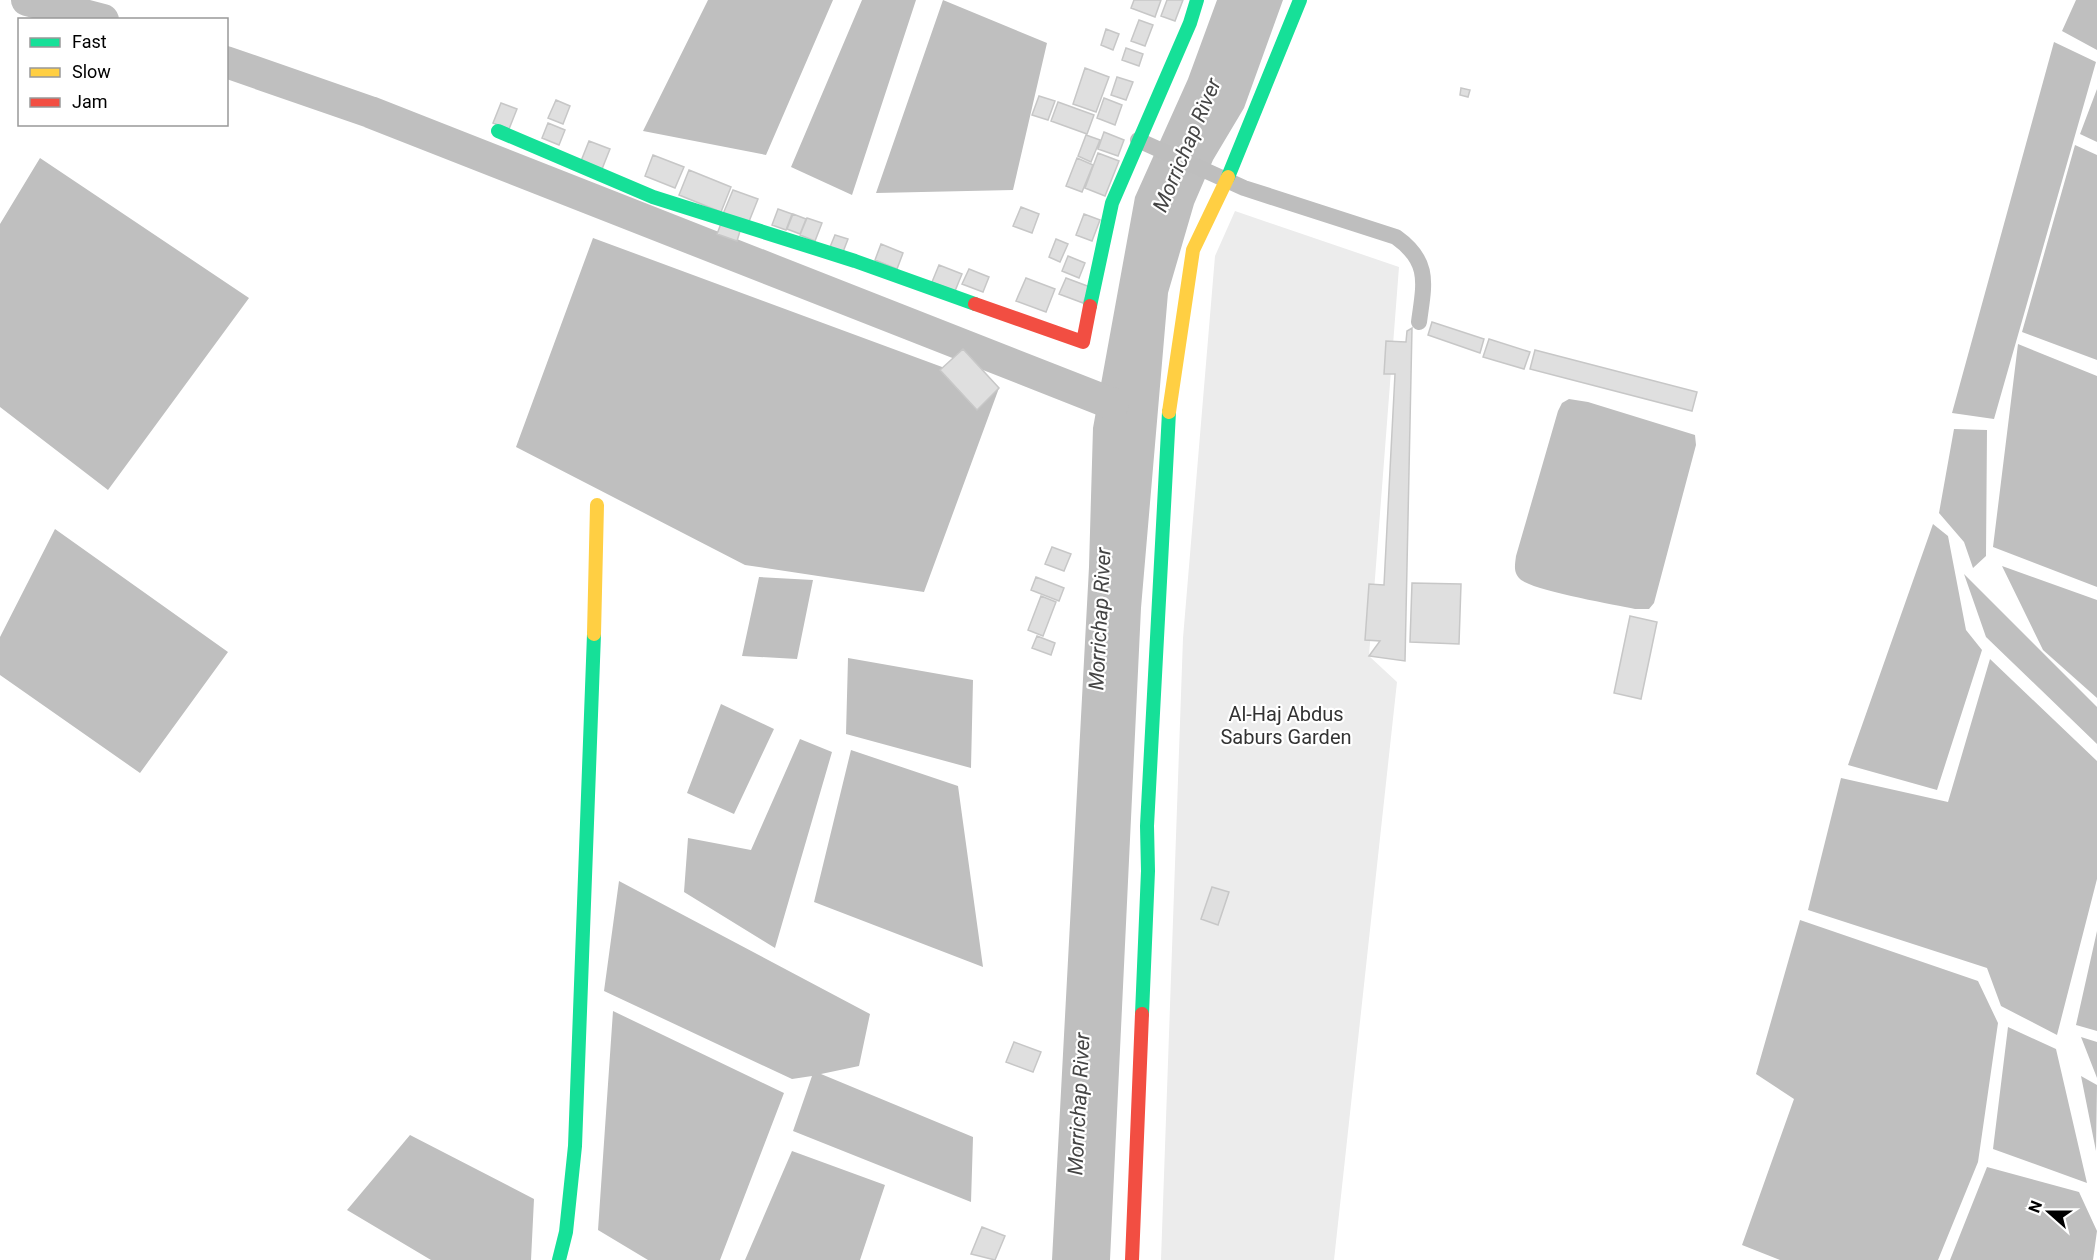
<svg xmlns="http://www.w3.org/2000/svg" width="2097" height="1260" viewBox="0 0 2097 1260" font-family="Roboto,sans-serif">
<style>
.green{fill:#ececec}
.water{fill:#bfbfbf}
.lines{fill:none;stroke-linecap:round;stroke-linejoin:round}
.river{stroke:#bfbfbf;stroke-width:32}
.building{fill:#dfdfdf;stroke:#c7c7c7;stroke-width:1.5}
.street{stroke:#bebebe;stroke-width:16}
.fast{stroke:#16e098;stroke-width:14}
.slow{stroke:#ffcf43;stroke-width:14}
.jam{stroke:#f24e42;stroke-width:14}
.labels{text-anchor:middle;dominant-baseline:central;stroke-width:4.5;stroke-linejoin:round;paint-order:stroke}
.park-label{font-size:20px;fill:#333;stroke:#fff}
.water-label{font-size:21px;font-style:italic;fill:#444;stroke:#fff}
</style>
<rect width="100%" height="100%" fill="#fff"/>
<path class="green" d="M 1235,211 L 1399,267 L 1369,656 L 1397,682 L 1334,1260 L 1161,1260 L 1183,638 L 1215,256 Z"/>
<path class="water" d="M 708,0 L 833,0 L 766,155 L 643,131 Z
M 862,0 L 916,0 L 852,195 L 791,167 Z
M 943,0 L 1047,43 L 1013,190 L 876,193 Z
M 1217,0 L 1283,0 L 1244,108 L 1213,160 L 1194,204 L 1168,293 L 1141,608 L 1110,1260 L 1052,1260 L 1089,567 L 1093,428 L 1135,197 L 1188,79 Z
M 2076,0 L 2097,0 L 2097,50 L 2062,31 Z
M 2054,42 L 2096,62 L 1994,419 L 1952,413 Z
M 2097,89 L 2097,142 L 2080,134 Z
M 2075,145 L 2097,155 L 2097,360 L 2022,332 Z
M 40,158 L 249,298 L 108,490 L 0,407 L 0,224 Z
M 593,238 L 999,388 L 924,592 L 745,565 L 516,447 Z
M 2018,344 L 2097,376 L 2097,587 L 1993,547 Z
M 1569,399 L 1588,402 L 1695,435 L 1696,445 L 1654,603 L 1649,609 L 1635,609 C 1613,604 1533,591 1520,579 C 1513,572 1515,565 1516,556 L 1558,411 L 1562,403 Z
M 1954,429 L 1987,430 L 1986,556 L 1973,568 L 1964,542 L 1939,513 Z
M 1933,524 L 1948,536 L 1966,630 L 1982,650 L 1937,790 L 1848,765 Z
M 55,529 L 228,652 L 140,773 L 0,675 L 0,637 Z
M 2002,566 L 2097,600 L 2097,698 L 2043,650 Z
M 1964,574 L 2097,707 L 2097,744 L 1986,637 Z
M 759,577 L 813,580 L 797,659 L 742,656 Z
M 848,658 L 973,680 L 971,768 L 846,734 Z
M 1990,659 L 2097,761 L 2097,879 L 2057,1035 L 2001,1006 L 1987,968 L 1808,910 L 1841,778 L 1948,802 Z
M 721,704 L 774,729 L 734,814 L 687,793 Z
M 800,739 L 832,752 L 775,948 L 684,892 L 688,838 L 751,850 Z
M 851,750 L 958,786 L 983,967 L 814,902 Z
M 619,881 L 870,1014 L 859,1066 L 821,1074 L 973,1137 L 971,1202 L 793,1131 L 812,1076 L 792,1079 L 604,991 Z
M 1800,920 L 1978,981 L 1998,1023 L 1978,1162 L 1938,1260 L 1780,1260 L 1742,1245 L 1794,1099 L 1756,1074 Z
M 2097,931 L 2097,1031 L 2076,1025 Z
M 613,1011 L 784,1093 L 720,1260 L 648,1260 L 598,1230 Z
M 2008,1027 L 2056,1049 L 2087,1183 L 1993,1149 Z
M 2081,1037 L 2097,1042 L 2097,1078 Z
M 2081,1076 L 2097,1085 L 2096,1151 Z
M 410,1135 L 534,1199 L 531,1260 L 431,1260 L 347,1210 Z
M 792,1151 L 885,1185 L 860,1260 L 745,1260 Z
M 1987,1167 L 2079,1192 L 2097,1231 L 2093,1260 L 1950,1260 Z"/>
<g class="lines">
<path class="river" d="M 27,0 L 103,20
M 226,62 L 370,112 L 1113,404"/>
</g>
<path class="building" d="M 1134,0 L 1161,0 L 1155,17 L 1131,8 Z
M 1167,0 L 1183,0 L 1175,21 L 1161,16 Z
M 1139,20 L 1153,25 L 1145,46 L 1131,41 Z
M 1106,29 L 1119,34 L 1113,50 L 1101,45 Z
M 1126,48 L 1143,54 L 1139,66 L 1122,60 Z
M 1085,68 L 1109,77 L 1096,112 L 1073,104 Z
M 1117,77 L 1133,82 L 1126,100 L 1111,95 Z
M 1461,88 L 1470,90 L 1468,97 L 1460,95 Z
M 1039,96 L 1055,101 L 1048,120 L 1032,115 Z
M 1104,98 L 1122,105 L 1115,125 L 1097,118 Z
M 556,100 L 570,106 L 563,124 L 548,118 Z
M 1058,102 L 1094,115 L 1087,134 L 1051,121 Z
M 501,103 L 517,109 L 509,129 L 493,123 Z
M 548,123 L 565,130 L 559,145 L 542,138 Z
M 1104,132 L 1124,140 L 1118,156 L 1098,149 Z
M 1086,135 L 1100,140 L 1091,162 L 1078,156 Z
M 589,141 L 610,149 L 602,169 L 581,161 Z
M 1098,153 L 1119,161 L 1105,196 L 1085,188 Z
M 653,155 L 684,167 L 675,188 L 645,176 Z
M 1077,158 L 1093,165 L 1082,192 L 1066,186 Z
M 689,170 L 731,187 L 721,212 L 679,195 Z
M 733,190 L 758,199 L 748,224 L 723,214 Z
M 1021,207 L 1039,214 L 1032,233 L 1013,226 Z
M 778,209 L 792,214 L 786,230 L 772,225 Z
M 793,214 L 806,219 L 800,234 L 787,229 Z
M 1084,214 L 1100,220 L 1092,241 L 1076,235 Z
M 807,218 L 822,223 L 815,241 L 800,235 Z
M 722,221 L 741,228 L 737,241 L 717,234 Z
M 835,235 L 848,239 L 843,252 L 830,247 Z
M 1056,239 L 1068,244 L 1060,262 L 1049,257 Z
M 881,244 L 903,253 L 897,269 L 875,260 Z
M 1068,256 L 1085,263 L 1079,278 L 1062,271 Z
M 939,265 L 962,274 L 955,291 L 932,282 Z
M 969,269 L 989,277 L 983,292 L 962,284 Z
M 1026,278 L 1055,289 L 1046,312 L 1016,301 Z
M 1066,278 L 1090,287 L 1083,303 L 1059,294 Z
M 1432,322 L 1484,339 L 1480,353 L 1428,335 Z
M 1412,328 L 1405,661 L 1369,656 L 1380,641 L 1365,640 L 1369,584 L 1384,585 L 1395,374 L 1384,374 L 1386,341 L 1406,342 L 1407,331 Z
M 1489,339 L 1530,352 L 1524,369 L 1483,357 Z
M 963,349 L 999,388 L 977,410 L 940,370 Z
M 1535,350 L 1697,392 L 1692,411 L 1530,369 Z
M 1052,547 L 1071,554 L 1064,571 L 1045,564 Z
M 1036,577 L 1064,588 L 1059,601 L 1031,590 Z
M 1412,583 L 1461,584 L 1459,644 L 1410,642 Z
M 1041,596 L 1056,602 L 1043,636 L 1028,630 Z
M 1630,616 L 1657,622 L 1641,699 L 1614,693 Z
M 1037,636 L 1055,643 L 1051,655 L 1032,648 Z
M 1212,887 L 1229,892 L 1218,925 L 1201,919 Z
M 1014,1042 L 1041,1052 L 1033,1072 L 1006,1062 Z
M 982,1227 L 1005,1236 L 995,1260 L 971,1254 Z"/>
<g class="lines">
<path class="street" d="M 1138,140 L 1244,188 L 1396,237 C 1431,262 1424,284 1419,322"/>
<path class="fast" d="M 498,131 L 653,197 L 855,261 L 975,304
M 1228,177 L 1300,0
M 1090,306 L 1112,203 L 1190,23 L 1197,0
M 1142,1014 L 1148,871 L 1147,826 L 1169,412
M 559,1260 L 566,1232 L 575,1146 L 594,634"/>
<path class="slow" d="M 1169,412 L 1193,250 L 1228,177
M 594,634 L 597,505"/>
<path class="jam" d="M 975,304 L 1083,342 L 1090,306
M 1132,1260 L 1142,1014"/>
</g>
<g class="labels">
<g class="park-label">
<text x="1286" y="714">Al-Haj Abdus<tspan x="1286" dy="23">Saburs Garden</tspan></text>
</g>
<g class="water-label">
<text transform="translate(1187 145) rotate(-67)">Morrichap River</text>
<text transform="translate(1100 619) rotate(-87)">Morrichap River</text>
<text transform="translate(1079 1104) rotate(-87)">Morrichap River</text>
</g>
</g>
<rect x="18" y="18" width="210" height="108" fill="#ffffff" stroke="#999999" stroke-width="1.5"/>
<rect x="30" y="38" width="30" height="9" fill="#16e098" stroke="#999999" stroke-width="1.5"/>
<text x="72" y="48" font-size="18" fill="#000000">Fast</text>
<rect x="30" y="68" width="30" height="9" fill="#ffcf43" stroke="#999999" stroke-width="1.5"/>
<text x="72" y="78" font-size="18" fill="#000000">Slow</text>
<rect x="30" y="98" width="30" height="9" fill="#f24e42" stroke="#999999" stroke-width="1.5"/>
<text x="72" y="108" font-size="18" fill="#000000">Jam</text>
<g transform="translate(2049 1212) rotate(291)" stroke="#ffffff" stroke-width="4.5" paint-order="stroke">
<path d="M0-4.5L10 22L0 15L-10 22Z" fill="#000000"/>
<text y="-9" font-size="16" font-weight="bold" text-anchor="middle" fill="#000000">N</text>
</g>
</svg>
